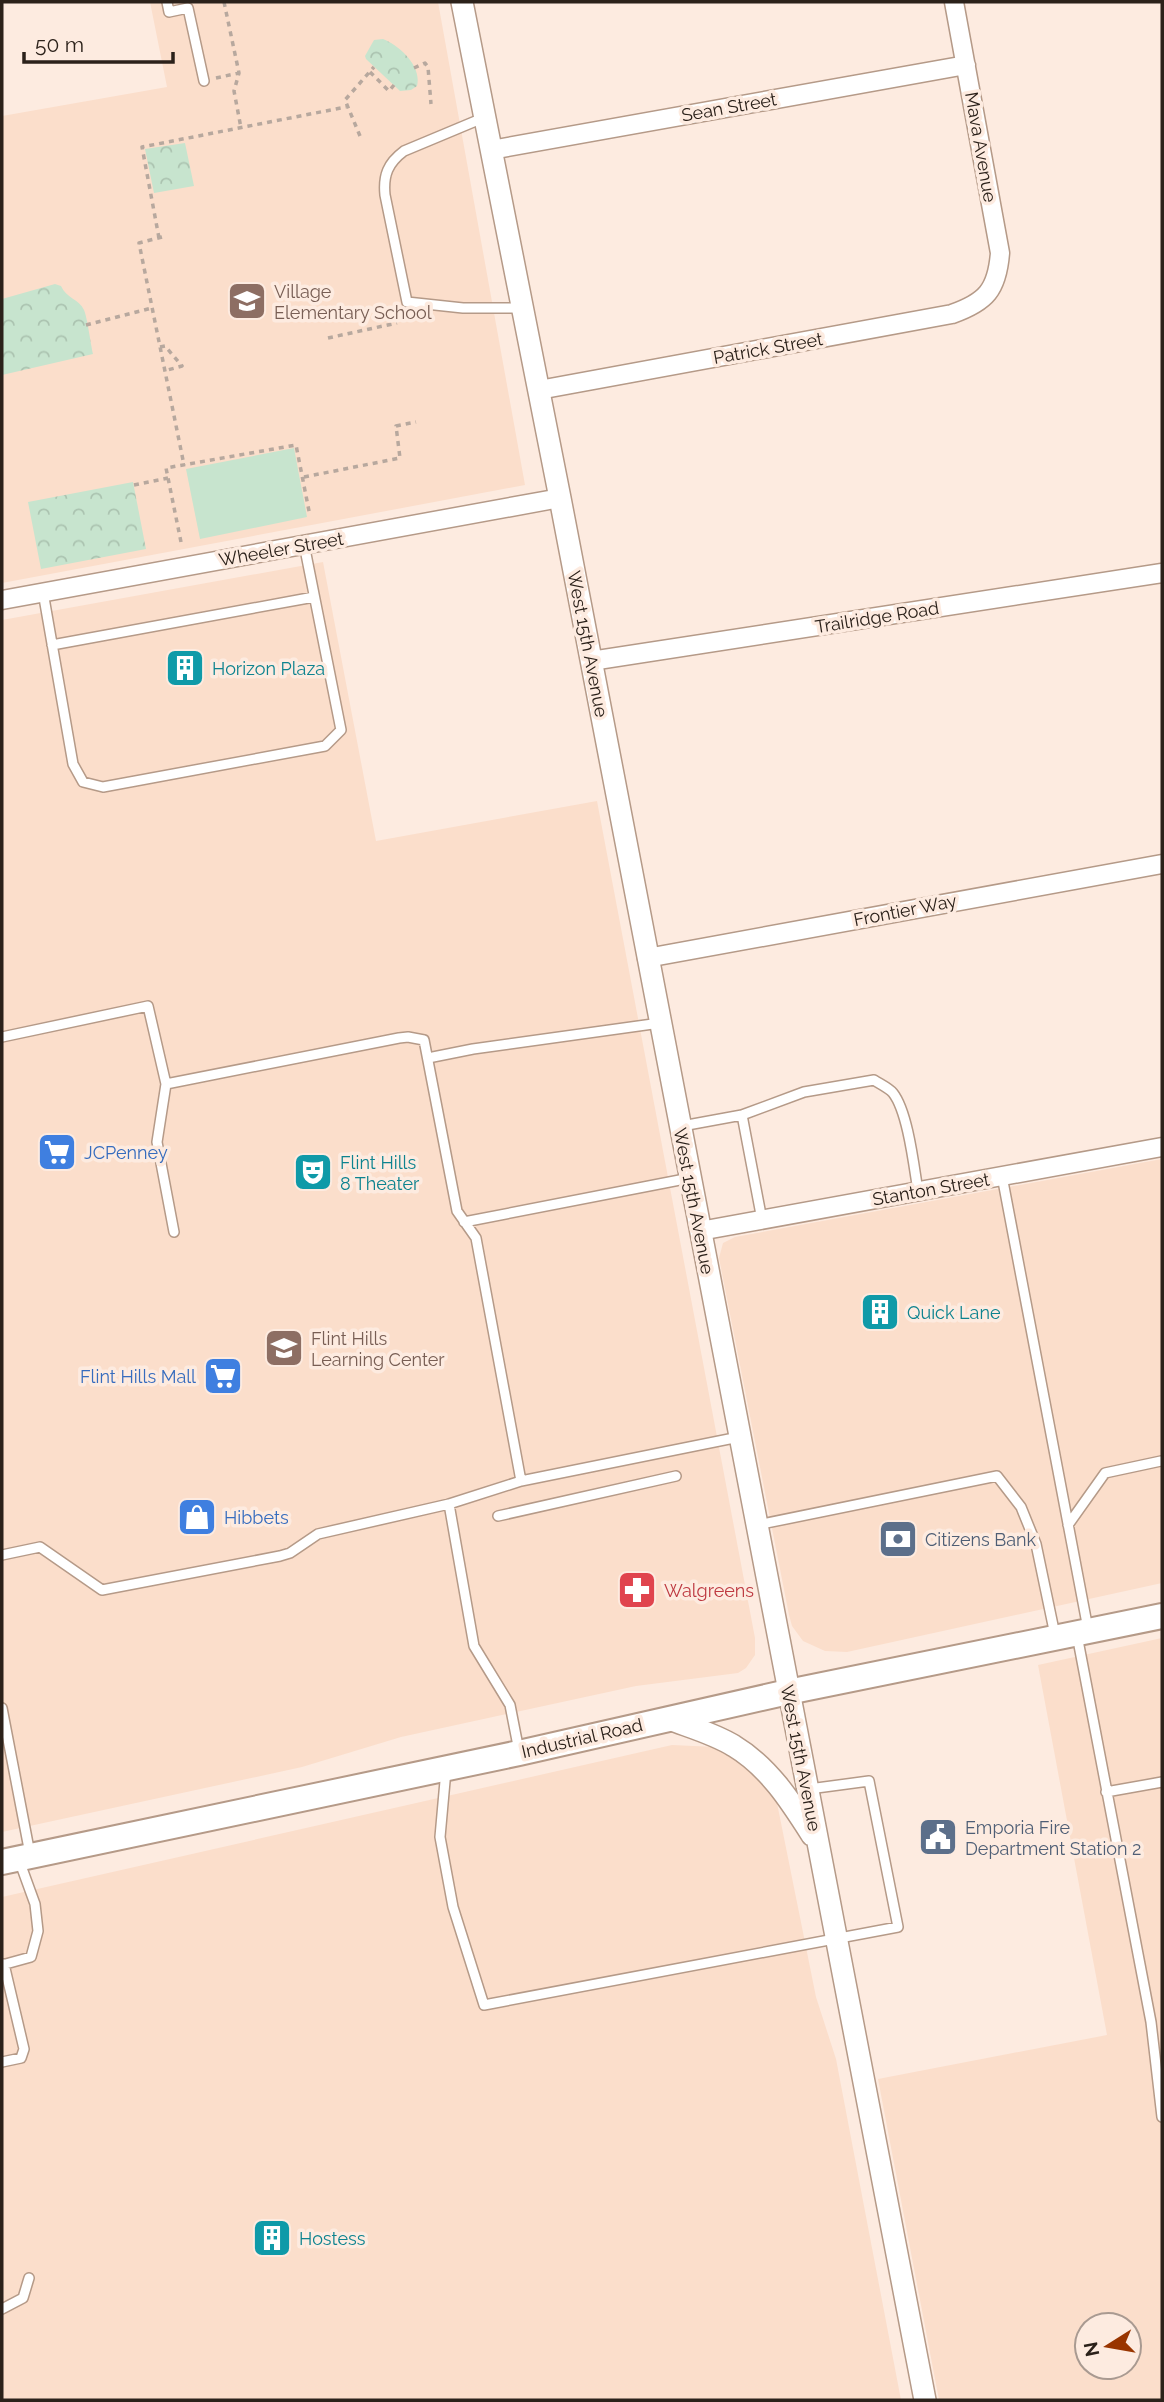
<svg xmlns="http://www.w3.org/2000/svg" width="1164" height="2402" viewBox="0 0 1164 2402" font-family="Raleway,sans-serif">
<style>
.built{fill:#fbdecb;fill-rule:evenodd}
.park{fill:url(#park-crowns)}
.garden{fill:#c7e4ce}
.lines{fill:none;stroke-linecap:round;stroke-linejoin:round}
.service-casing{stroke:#b59a88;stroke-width:12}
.minor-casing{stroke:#b59a88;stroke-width:21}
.tertiary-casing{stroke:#b59a88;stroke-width:24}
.secondary-casing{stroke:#b59a88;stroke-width:28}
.path{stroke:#b7a89e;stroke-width:3.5;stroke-dasharray:5 5;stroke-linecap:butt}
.service{stroke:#fff;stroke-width:9}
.minor{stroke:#fff;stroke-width:18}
.tertiary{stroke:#fff;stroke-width:21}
.secondary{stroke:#fff;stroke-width:24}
.labels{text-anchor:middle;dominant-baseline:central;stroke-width:7;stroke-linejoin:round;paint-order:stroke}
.street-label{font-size:18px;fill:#2b211a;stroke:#fdebe0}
.education-label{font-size:18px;fill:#785e54;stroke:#fdebe0;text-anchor:start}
.culture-label{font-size:18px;fill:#0d838f;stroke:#fdebe0;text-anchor:start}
.shop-label{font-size:18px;fill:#366cbe;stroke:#fdebe0;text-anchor:start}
.service-label{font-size:18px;fill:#4e5e75;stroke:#fdebe0;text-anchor:start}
.health-label{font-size:18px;fill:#be3a42;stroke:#fdebe0;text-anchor:start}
</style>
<defs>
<pattern id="park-crowns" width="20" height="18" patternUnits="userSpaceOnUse" patternTransform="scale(1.75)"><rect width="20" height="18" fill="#c7e4ce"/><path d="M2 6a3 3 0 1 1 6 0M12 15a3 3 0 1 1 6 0" fill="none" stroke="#abc3b0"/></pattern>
</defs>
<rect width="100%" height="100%" fill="#fdebe0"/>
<path class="built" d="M 150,2 L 438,2 L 525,485 L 2,583 L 2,116 L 167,87 Z
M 323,562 L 376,841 L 597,801 L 755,1638 L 755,1655 L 746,1668 L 738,1673 L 636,1686 L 401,1737 L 302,1767 L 2,1832 L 2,620 Z
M 1162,1159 L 1162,1583 L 847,1652 L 825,1651 L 803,1641 L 792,1626 L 789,1615 L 719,1258 L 723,1243 L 735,1237 Z
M 1162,1638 L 1162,2400 L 939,2400 L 878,2079 L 1107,2035 L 1038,1665 ZM 1087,2325 L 1129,2325 L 1129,2367 L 1087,2367 Z
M 672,1745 L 716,1747 L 733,1754 L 768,1786 L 777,1803 L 816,1997 L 836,2059 L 901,2400 L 2,2400 L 2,1897 Z"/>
<path class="park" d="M 383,39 C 400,46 422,66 417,86 L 411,90 L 400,91 L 366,59 L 365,56 L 374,40 Z
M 185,143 L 194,186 L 154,193 L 145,149 Z
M 55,284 L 61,286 C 66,298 79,299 84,310 C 87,316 91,345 93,354 L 2,375 L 2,299 Z
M 133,482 L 146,549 L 41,569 L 28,502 Z"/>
<path class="garden" d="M 294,448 L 307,517 L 200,539 L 186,469 Z"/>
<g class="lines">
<g class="service-casing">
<path id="service" d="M 167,2 L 169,12 L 188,8 L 204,81
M 483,118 L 404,151 C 388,163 383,175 385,195 L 407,302 L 463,308 L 522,308
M 43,592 L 73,764 L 83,782 L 103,787 L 325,746 L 341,730 L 304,544
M 52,645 L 314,597
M 2,1037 L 148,1006 L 166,1084 L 399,1038 L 408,1037 L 424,1040 L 457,1211 L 476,1238 L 521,1481
M 428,1058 L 473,1049 L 660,1023
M 166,1084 L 157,1142 L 174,1232
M 742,1115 L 804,1092 L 874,1080 C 880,1084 889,1088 893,1093 C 908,1112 914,1167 918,1191
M 682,1126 L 742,1115 L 762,1220
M 1002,1176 L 1088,1629
M 464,1222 L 690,1178
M 498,1516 L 676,1476
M 757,1525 L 997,1476 L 1021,1507 L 1036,1544 L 1055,1635
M 1068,1525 L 1105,1473 L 1161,1461
M 2,1555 L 40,1547 L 102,1590 L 280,1556 L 290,1553 L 318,1534 L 449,1504
M 1077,1635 L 1151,2022 L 1162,2117
M 2,1708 L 30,1854
M 519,1751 L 510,1705 L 474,1646 L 449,1504 L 521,1481 L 739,1437
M 446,1770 L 440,1837 L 453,1907 L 484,2005 L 898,1927 L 869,1781 L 809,1789
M 1106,1792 L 1162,1782
M 2,1965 L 31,1957 L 38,1931 L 35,1904 L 19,1860
M 2,2062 L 21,2058 L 24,2049 L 4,1964
M 2,2309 L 23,2298 L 29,2278"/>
</g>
<g class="minor-casing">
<path id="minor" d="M 491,150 L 966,65
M 539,390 L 952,314 C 986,302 997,290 1000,253 L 954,2
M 2,600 L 560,498
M 591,661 L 1162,573
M 647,958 L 1162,864
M 700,1231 L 1162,1147"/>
</g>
<g class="tertiary-casing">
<path id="tertiary" d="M 462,2 L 560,498 L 925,2400
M 669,1719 C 690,1727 715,1734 734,1746 C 769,1767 791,1802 812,1835"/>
</g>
<g class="secondary-casing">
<path id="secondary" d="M 2,1862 L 519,1753 L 788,1692 L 1162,1616"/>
</g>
<path class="path" d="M 224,2 L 239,73 L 234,91 L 241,128
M 414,68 L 425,63 L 428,67 L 431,104
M 370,72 L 389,91 L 394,85
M 216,78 L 239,73
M 360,136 L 345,100 L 374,67
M 162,237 L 139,243 L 184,465
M 159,238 L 142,147 L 346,107
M 86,325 L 152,308
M 328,338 L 397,323
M 160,347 L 165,346 L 182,366 L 164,371
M 304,477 L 400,458 L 396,426 L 416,422
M 134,485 L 168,478
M 181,542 L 166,468 L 296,445 L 310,516"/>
<use href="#service" class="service"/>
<use href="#minor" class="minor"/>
<use href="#tertiary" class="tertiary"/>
<use href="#secondary" class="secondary"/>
</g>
<defs>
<g id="school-square" transform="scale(2.0125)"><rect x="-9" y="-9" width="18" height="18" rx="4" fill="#8d6e63" stroke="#fdebe0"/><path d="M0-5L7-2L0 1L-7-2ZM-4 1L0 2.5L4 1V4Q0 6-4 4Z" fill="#fff"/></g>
<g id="building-square" transform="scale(2.0125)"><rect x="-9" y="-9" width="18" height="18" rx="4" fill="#0f9aa8" stroke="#fdebe0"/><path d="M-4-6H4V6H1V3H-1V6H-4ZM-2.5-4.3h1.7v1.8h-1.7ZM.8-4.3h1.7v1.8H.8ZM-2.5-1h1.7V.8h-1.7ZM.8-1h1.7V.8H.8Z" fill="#fff"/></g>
<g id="supermarket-square" transform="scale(2.0125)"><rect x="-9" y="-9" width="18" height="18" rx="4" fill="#3f7fe0" stroke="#fdebe0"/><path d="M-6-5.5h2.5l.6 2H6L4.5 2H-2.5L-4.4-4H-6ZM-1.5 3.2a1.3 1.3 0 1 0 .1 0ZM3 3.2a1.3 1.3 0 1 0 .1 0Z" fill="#fff"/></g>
<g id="theatre-square" transform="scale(2.0125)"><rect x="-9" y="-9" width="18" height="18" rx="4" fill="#0f9aa8" stroke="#fdebe0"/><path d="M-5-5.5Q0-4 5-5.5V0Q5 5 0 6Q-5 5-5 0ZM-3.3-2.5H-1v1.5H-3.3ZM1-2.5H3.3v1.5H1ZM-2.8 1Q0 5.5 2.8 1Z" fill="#fff"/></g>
<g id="shop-square" transform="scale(2.0125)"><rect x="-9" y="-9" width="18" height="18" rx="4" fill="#3f7fe0" stroke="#fdebe0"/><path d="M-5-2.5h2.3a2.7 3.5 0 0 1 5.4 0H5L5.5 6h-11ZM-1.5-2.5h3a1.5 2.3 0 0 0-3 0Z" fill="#fff"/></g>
<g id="bank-square" transform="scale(2.0125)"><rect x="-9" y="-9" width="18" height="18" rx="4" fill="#5c6f8a" stroke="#fdebe0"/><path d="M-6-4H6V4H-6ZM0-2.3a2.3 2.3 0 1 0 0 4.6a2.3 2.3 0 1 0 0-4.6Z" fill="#fff"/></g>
<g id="pharmacy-square" transform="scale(2.0125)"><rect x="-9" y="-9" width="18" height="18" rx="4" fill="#e0444e" stroke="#fdebe0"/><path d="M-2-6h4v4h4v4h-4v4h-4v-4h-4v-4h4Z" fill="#fff"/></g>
<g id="civic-square" transform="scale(2.0125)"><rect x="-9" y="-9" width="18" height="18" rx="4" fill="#5c6f8a" stroke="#fdebe0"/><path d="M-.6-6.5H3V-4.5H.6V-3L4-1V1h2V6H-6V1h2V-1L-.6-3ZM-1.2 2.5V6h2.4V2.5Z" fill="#fff"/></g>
</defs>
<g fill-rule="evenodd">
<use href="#school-square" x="247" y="301"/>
<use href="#building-square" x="185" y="668"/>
<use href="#supermarket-square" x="57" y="1152"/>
<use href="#theatre-square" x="313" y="1172"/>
<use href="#building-square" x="880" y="1312"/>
<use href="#school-square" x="284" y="1348"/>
<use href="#supermarket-square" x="223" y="1376"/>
<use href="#shop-square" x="197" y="1517"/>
<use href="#bank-square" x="898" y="1539"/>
<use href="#pharmacy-square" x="637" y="1590"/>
<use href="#civic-square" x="938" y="1837"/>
<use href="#building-square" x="272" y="2238"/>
</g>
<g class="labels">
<g class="street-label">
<text transform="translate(729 107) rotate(-10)">Sean Street</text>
<text transform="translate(981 147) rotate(80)">Mava Avenue</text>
<text transform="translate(768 348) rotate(-10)">Patrick Street</text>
<text transform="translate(281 549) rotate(-10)">Wheeler Street</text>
<text transform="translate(877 617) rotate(-9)">Trailridge Road</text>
<text transform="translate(588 644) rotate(79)">West 15th Avenue</text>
<text transform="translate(905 910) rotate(-11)">Frontier Way</text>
<text transform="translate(931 1189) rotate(-10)">Stanton Street</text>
<text transform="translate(694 1201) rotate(79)">West 15th Avenue</text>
<text transform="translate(582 1738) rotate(-13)">Industrial Road</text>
<text transform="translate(801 1758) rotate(79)">West 15th Avenue</text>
</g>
<g class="education-label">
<text x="274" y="291">Village<tspan x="274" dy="21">Elementary School</tspan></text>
<text x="311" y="1338">Flint Hills<tspan x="311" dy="21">Learning Center</tspan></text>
</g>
<g class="culture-label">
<text x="212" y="668">Horizon Plaza</text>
<text x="340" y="1162">Flint Hills<tspan x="340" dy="21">8 Theater</tspan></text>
<text x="907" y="1312">Quick Lane</text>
<text x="299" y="2238">Hostess</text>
</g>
<g class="shop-label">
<text x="84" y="1152">JCPenney</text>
<text x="196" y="1376" text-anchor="end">Flint Hills Mall</text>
<text x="224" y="1517">Hibbets</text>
</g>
<g class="service-label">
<text x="925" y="1539">Citizens Bank</text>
<text x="965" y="1827">Emporia Fire<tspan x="965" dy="21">Department Station 2</tspan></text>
</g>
<g class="health-label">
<text x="664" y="1590">Walgreens</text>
</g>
</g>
<rect width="1164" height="2402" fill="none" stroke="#2b211a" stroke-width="7"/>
<g transform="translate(1108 2346) rotate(259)"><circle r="33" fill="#fdebe0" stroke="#a99a91" stroke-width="2"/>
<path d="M0-5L12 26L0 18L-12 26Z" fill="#993500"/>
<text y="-10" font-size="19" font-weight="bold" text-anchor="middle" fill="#2b211a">N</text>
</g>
<path d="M24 52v10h149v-10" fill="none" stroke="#2b211a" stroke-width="3.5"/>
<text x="35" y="52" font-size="21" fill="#2b211a" stroke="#fdebe0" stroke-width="5" paint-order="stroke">50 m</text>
</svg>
